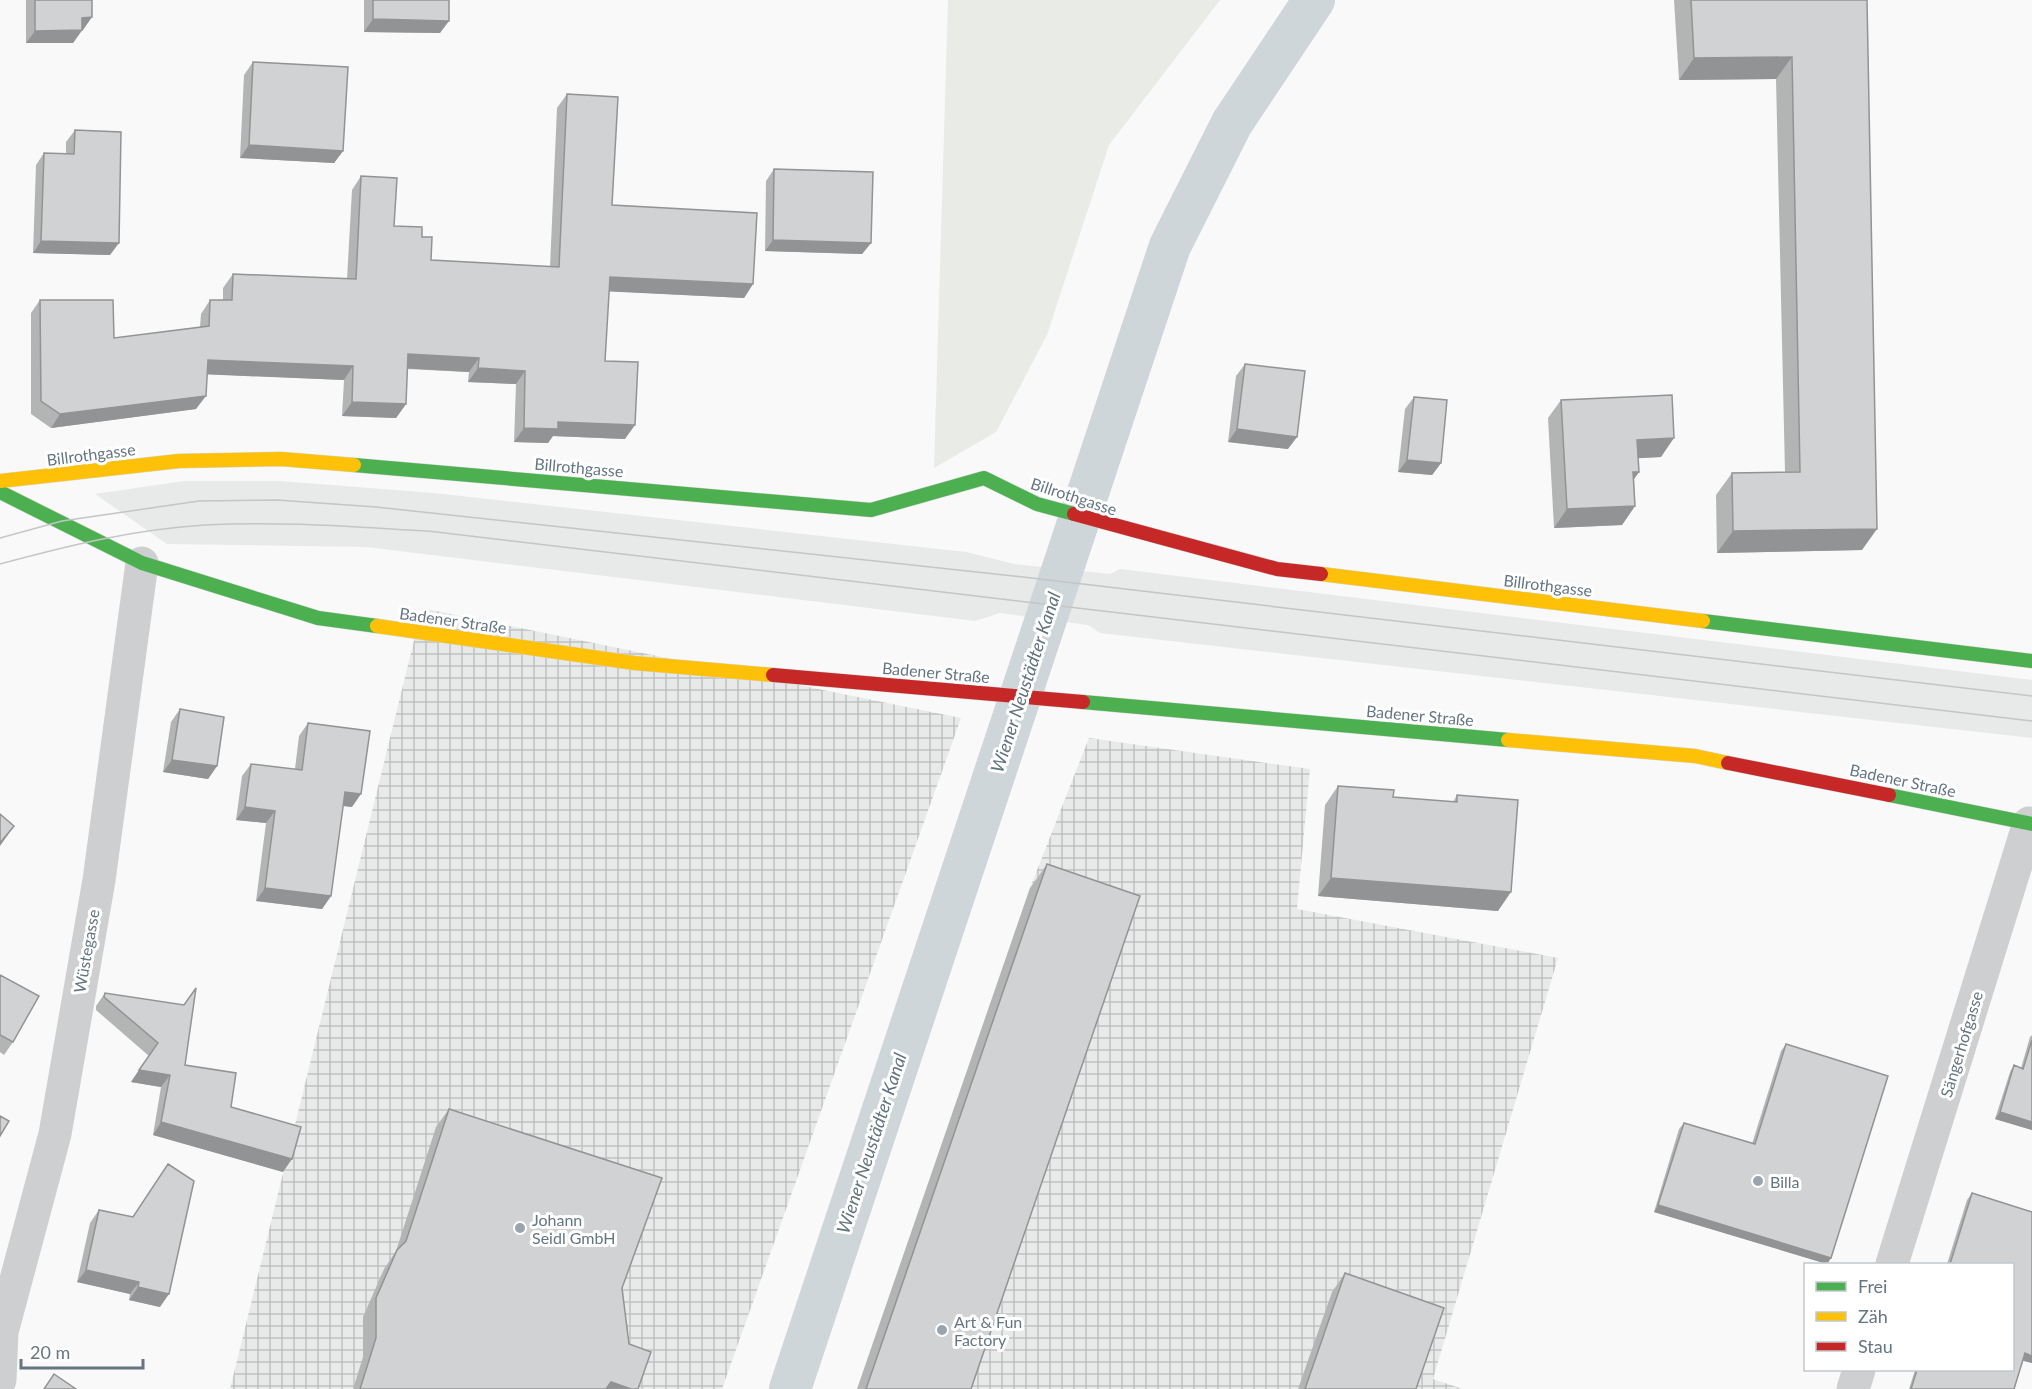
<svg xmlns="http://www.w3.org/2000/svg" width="2032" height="1389" viewBox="0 0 2032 1389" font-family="Lato,sans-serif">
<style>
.built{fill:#e8e9e9}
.industrial{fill:url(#industrial-grid)}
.green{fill:#e8ebe6}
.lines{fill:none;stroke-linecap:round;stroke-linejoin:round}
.canal{stroke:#ced6d9;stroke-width:42}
.fast-casing{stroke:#d5d6d7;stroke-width:15}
.slow-casing{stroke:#d5d6d7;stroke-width:15}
.jam-casing{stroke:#d5d6d7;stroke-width:15}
.street{stroke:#cecfd0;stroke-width:33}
.fast{stroke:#4caf50;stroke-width:14}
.slow{stroke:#ffc107;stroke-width:14}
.jam{stroke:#c62828;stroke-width:14}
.tram{stroke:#c3c5c6;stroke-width:1.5}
.wall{fill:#b3b5b5}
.shaded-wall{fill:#929394}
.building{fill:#d0d2d3;stroke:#929394;stroke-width:1.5}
.poi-dot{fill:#99a4ac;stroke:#fff;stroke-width:2}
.labels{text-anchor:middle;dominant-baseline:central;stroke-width:6;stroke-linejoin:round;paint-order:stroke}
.street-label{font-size:16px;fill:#657683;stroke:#fff}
.poi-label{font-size:16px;fill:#657683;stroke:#fff;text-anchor:start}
.water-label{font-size:18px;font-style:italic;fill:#60757c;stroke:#fff}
</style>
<defs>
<pattern id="industrial-grid" width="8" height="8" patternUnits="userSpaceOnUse" patternTransform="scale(1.5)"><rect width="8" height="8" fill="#e8e9e9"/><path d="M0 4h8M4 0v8" fill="none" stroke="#c0c1c2"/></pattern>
</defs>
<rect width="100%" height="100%" fill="#f9f9f9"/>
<path class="built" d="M 184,481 L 280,481 L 434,493 L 966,552 L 1014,564 L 1110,574 L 1120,569 L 2032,680 L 2032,738 L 1100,633 L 1088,625 L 1000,613 L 975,621 L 366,547 L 167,544 L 95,494 Z"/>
<path class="industrial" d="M 422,608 L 961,718 L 722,1389 L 230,1389 Z
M 1089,738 L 1310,769 L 1297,909 L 1558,958 L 1433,1379 L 1463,1389 L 858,1389 L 1030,888 Z"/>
<path class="green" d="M 948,0 L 1220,0 L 1109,145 L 1047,335 L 996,432 L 934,468 Z"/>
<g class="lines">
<path class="canal" d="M 790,1389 L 1170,246 L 1232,123 L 1314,0"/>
<g class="fast-casing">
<path id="fast" d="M 354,465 L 871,510 L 984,478 L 1037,504 L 1074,514
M 0,492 L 142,563 L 318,618 L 377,626
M 1703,621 L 2032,661
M 1083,702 L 1508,740
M 1889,795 L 2032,824"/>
</g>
<g class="slow-casing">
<path id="slow" d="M 0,481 L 179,461 L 281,459 L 354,465
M 1321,574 L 1703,621
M 377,626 L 634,663 L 773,675
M 1508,740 L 1695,756 L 1728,763"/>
</g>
<g class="jam-casing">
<path id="jam" d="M 1074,514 L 1277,569 L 1321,574
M 773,675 L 1083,702
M 1728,763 L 1889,795"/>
</g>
<path class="street" d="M 1892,1264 L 2029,823
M 0,1331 L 2,1332 L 55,1134 L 99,880 L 142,563
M 0,1380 L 2,1332
M 1853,1389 L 1859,1370"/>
<use href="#fast" class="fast"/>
<use href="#slow" class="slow"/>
<use href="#jam" class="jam"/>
<path class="tram" d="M 0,538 L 62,521 L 199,501 L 277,500 L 376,507 L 1023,577 L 2032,696
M 0,564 C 67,546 135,529 205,525 C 280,521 354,527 428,531 L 2032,721"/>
</g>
<path class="wall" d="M 26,0 L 92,0 L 92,17 L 73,43 L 26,43 Z
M 364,0 L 449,0 L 440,33 L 364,32 Z
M 1674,0 L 1867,0 L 1862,550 L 1717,553 L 1716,495 L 1732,473 L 1785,472 L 1776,79 L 1679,80 Z
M 253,62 L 343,151 L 334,163 L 240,158 L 244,75 Z
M 567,94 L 612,205 L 753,284 L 744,298 L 609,291 L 605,361 L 625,439 L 553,436 L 548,443 L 514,442 L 516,384 L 468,382 L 469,372 L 407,369 L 406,404 L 396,418 L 342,416 L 344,380 L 207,374 L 196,409 L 51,428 L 31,414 L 31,313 L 40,300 L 114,338 L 200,327 L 201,314 L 210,300 L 223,300 L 223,288 L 233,274 L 347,279 L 352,190 L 361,176 L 394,226 L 422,237 L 431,260 L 550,267 L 557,108 Z
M 75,130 L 110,255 L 33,253 L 36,165 L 44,153 L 66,154 L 66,142 Z
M 774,169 L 871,243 L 862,254 L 765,251 L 766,181 Z
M 1245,364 L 1288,449 L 1228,442 L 1236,376 Z
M 1414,397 L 1441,463 L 1432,475 L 1398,472 L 1405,409 Z
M 1561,400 L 1661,457 L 1638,458 L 1639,472 L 1634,479 L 1635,506 L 1622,525 L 1554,528 L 1548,418 Z
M 180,709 L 217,766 L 208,779 L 163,772 L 171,722 Z
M 308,723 L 352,807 L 343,806 L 331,896 L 322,909 L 256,901 L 266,823 L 236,820 L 242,776 L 251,764 L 295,769 L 299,736 Z
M 1338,786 L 1393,797 L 1453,802 L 1457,795 L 1498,911 L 1318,896 L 1325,805 Z
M 1047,864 L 971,1389 L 857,1389 L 1030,888 Z
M 0,975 L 13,1042 L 4,1055 L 0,1052 Z
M 105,993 L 231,1107 L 283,1172 L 153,1135 L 161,1087 L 131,1082 L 149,1056 L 96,1010 L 96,1006 Z
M 2032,1035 L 2032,1130 L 1995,1119 L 2010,1072 L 2014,1065 L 2021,1068 L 2030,1037 Z
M 1786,1044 L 1831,1258 L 1827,1264 L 1654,1212 L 1679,1129 L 1684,1123 L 1752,1144 L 1781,1051 Z
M 449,1109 L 622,1288 L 629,1344 L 638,1389 L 353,1389 L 363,1357 L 363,1317 L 384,1269 L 396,1251 L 436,1127 Z
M 1972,1193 L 2032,1212 L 2032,1363 L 2023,1361 L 2014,1389 L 1909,1389 L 1915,1370 L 2013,1370 L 2013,1264 L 1947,1264 L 1967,1200 Z
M 99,1210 L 160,1307 L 129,1300 L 130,1294 L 77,1282 L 90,1223 Z
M 1345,1273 L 1416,1389 L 1298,1389 L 1332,1292 Z"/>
<path class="shaded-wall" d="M 92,17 L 83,30 L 73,30 L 82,18 Z
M 373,19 L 449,21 L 440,33 L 364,32 Z
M 82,30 L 73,43 L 26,43 L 35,31 Z
M 1792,57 L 1776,79 L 1679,80 L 1694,58 Z
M 249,145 L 343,151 L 334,163 L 240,158 Z
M 773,240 L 871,243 L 862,254 L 765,251 Z
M 41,241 L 119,243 L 110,255 L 33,253 Z
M 610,277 L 753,284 L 744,298 L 600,291 Z
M 408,354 L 479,358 L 469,372 L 399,368 Z
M 208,360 L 353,366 L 344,380 L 198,374 Z
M 478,368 L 525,371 L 516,384 L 468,382 Z
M 206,396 L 196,409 L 51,428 L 60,414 Z
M 352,402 L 406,404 L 396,418 L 342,416 Z
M 558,422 L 635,425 L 625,439 L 553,436 L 548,443 L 514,442 L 524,428 Z
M 1237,429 L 1297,437 L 1288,449 L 1228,442 Z
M 1674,438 L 1661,457 L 1624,459 L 1637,440 Z
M 1407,460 L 1441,463 L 1432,475 L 1398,472 Z
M 1633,472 L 1639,472 L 1626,490 Z
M 1635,506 L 1622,525 L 1554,528 L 1567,509 Z
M 1877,529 L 1862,550 L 1717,553 L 1733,531 Z
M 172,760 L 217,766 L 208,779 L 163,772 Z
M 345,792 L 361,794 L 352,807 L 336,805 Z
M 245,807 L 275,811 L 266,823 L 236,820 Z
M 14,826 L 0,846 L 0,843 Z
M 1331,878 L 1511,892 L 1498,911 L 1318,896 Z
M 265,888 L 331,896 L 322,909 L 256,901 Z
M 139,1070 L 170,1075 L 161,1087 L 131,1082 Z
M 2000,1112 L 2032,1122 L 2032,1130 L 1995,1119 Z
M 161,1122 L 292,1159 L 283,1172 L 153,1135 Z
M 1658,1205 L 1831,1258 L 1827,1264 L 1654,1212 Z
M 86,1270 L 139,1282 L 130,1294 L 77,1282 Z
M 138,1287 L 169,1294 L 160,1307 L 129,1300 Z
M 2025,1353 L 2032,1356 L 2032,1363 L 2021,1360 Z
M 611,1382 L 631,1389 L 606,1389 Z"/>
<path class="building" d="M 35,0 L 92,0 L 92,17 L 82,18 L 82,30 L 35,31 Z
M 373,0 L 449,0 L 449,21 L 373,19 Z
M 1691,0 L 1867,0 L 1877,529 L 1733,531 L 1732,473 L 1800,472 L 1792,57 L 1694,58 Z
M 253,62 L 348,67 L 343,151 L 249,145 Z
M 567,94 L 618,97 L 612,205 L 757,213 L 753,284 L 610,277 L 605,361 L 638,362 L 635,425 L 558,422 L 558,429 L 524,428 L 525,371 L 478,368 L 479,358 L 408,354 L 406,404 L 352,402 L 353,366 L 208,360 L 206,396 L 60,414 L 41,401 L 40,300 L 113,300 L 114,338 L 209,326 L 210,300 L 232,300 L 233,274 L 356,279 L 361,176 L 397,178 L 394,226 L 422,227 L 422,237 L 432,237 L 431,260 L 559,267 Z
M 75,130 L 121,132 L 119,243 L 41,241 L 44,153 L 74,154 Z
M 774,169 L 873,172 L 871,243 L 773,240 Z
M 1245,364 L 1305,371 L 1297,437 L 1237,429 Z
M 1672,395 L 1674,438 L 1637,440 L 1639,472 L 1633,472 L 1635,506 L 1567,509 L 1561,400 Z
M 1414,397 L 1447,400 L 1441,463 L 1407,460 Z
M 180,709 L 224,717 L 217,766 L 172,760 Z
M 308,723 L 370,731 L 361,794 L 345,792 L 331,896 L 265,888 L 275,811 L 245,807 L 251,764 L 302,770 Z
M 1338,786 L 1394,790 L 1393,797 L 1457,802 L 1457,795 L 1518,800 L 1511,892 L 1331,878 Z
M 0,814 L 14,826 L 0,843 Z
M 1047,864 L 1140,896 L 971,1389 L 866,1389 Z
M 0,975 L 39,996 L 13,1042 L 0,1035 Z
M 196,988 L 185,1065 L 236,1073 L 231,1107 L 301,1127 L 292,1159 L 161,1122 L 170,1075 L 139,1070 L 158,1043 L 104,997 L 105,993 L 184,1005 Z
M 2032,1040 L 2032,1122 L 2000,1112 L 2014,1065 L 2023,1069 Z
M 1786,1044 L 1888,1076 L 1831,1258 L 1658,1205 L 1684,1123 L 1755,1144 Z
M 449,1109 L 662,1178 L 622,1288 L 629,1344 L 651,1352 L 638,1389 L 631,1389 L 611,1382 L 606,1389 L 360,1389 L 376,1338 L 376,1298 L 397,1250 L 406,1241 Z
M 0,1116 L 9,1121 L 0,1136 Z
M 168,1164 L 194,1181 L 169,1294 L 138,1287 L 139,1282 L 86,1270 L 99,1210 L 133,1217 Z
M 1972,1193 L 2032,1212 L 2032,1356 L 2025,1353 L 2014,1389 L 1911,1389 L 1917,1370 L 2013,1370 L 2013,1264 L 1950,1264 Z
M 1345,1273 L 1444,1308 L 1416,1389 L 1305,1389 Z
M 54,1374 L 76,1389 L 44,1389 Z"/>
<g class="poi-dot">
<circle cx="1758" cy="1181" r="6"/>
<circle cx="520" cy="1228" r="6"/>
<circle cx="942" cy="1330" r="6"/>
</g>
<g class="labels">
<g class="street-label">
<text transform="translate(91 454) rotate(-7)">Billrothgasse</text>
<text transform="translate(579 467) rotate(5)">Billrothgasse</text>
<text transform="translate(1074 496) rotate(18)">Billrothgasse</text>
<text transform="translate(1548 585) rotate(7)">Billrothgasse</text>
<text transform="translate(453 620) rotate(8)">Badener Straße</text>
<text transform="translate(936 672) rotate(5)">Badener Straße</text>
<text transform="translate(1420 715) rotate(5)">Badener Straße</text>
<text transform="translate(1903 780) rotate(12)">Badener Straße</text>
<text transform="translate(86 951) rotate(-80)">Wüstegasse</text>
<text transform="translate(1961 1044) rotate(-73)">Sängerhofgasse</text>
</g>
<g class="poi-label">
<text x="1770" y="1181">Billa</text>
<text x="532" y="1219">Johann<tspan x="532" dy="18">Seidl GmbH</tspan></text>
<text x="954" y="1321">Art &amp; Fun<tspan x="954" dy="18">Factory</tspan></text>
</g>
<g class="water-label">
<text transform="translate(1025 682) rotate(-72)">Wiener Neustädter Kanal</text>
<text transform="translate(871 1143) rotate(-72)">Wiener Neustädter Kanal</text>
</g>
</g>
<rect x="1804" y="1263" width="210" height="108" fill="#ffffff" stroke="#c1c8cd" stroke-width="1.5"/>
<rect x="1816" y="1282" width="30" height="9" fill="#4caf50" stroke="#c1c8cd" stroke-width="1.5"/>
<text x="1858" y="1293" font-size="18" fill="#657683">Frei</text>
<rect x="1816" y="1312" width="30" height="9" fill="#ffc107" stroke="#c1c8cd" stroke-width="1.5"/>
<text x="1858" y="1323" font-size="18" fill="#657683">Zäh</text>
<rect x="1816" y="1342" width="30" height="9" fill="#c62828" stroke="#c1c8cd" stroke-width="1.5"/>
<text x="1858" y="1353" font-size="18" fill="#657683">Stau</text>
<path d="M21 1359v9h122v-9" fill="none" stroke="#657683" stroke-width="3"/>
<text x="30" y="1359" font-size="18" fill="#657683" stroke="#ffffff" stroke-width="4.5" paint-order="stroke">20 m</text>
</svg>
